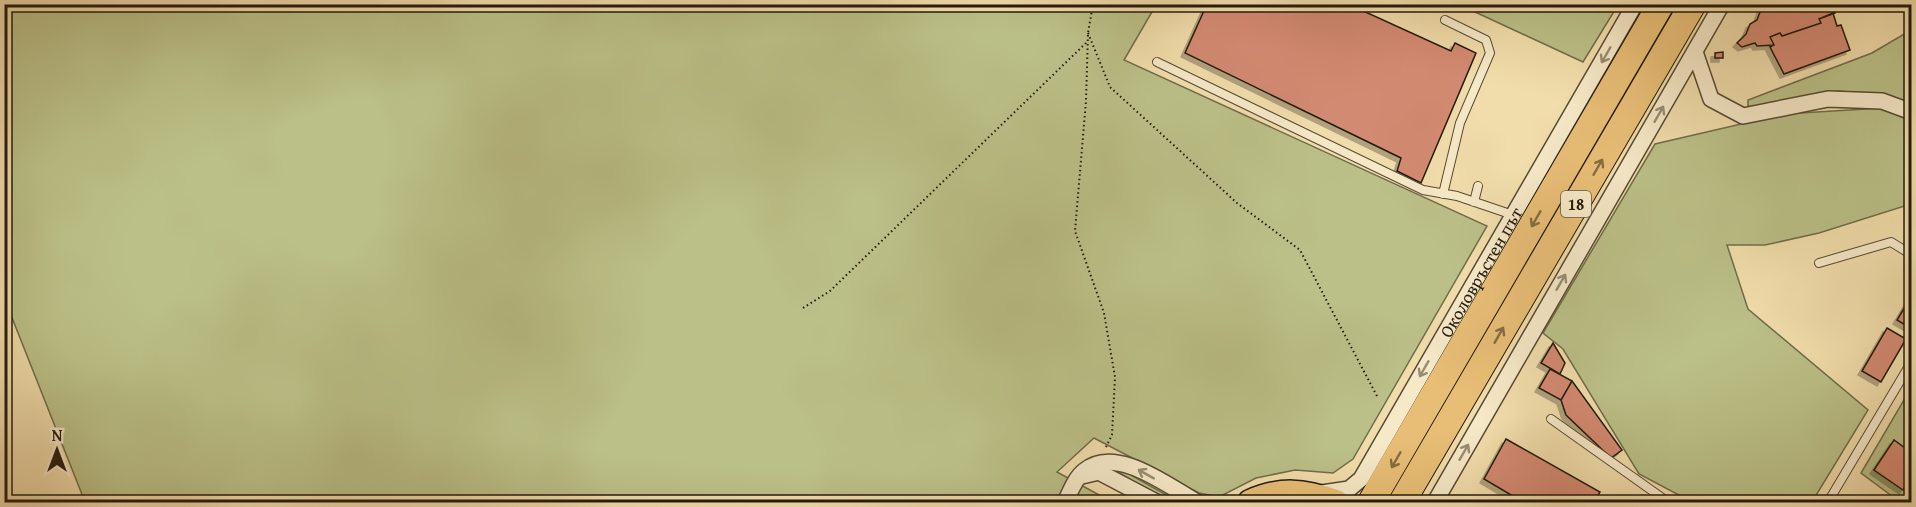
<svg xmlns="http://www.w3.org/2000/svg" width="1916" height="507" viewBox="0 0 1916 507" font-family="'Gentium Book Plus',serif">
<style>
.green{fill:#bbc088;stroke:#706d4a;stroke-width:1.5}
.building{fill:#d38a72;stroke:#241a0d;stroke-width:1.5;filter:url(#shadow)}
.lines{fill:none;stroke-linecap:round;stroke-linejoin:round}
.service-casing{stroke:#574b34;stroke-width:10}
.minor-casing{stroke:#574b34;stroke-width:18}
.primary-casing{stroke:#241a0d;stroke-width:27}
.trunk-casing{stroke:#241a0d;stroke-width:28}
.path{stroke:#241a0d;stroke-width:2;stroke-dasharray:1.5 3;stroke-linecap:butt}
.service{stroke:#f6e9c8;stroke-width:8}
.minor{stroke:#f6e9c8;stroke-width:15}
.primary{stroke:#e8be76;stroke-width:24}
.trunk{stroke:#e8be76;stroke-width:26}
.oneway{stroke:#988c74}
.oneway2{stroke:#866c42}
.labels{text-anchor:middle;dominant-baseline:central;stroke-width:6;stroke-linejoin:round;paint-order:stroke}
.shield{fill:#f6e9c8;stroke:#635845;stroke-width:1.5}
.shield-label{font-size:16px;font-weight:bold;fill:#241a0d}
.street-label{font-size:18px;fill:#241a0d;stroke:#f6e9c8}
</style>
<defs>
<filter id="shadow"><feDropShadow dx="-4" dy="4" stdDeviation="0" flood-color="#0004"/></filter>
</defs>
<rect width="100%" height="100%" fill="#f1ddab"/>
<filter id="stains"><feTurbulence type="fractalNoise" baseFrequency=".00333" numOctaves="4"/><feColorMatrix values="0 0 0 0 .2 0 0 0 0 .09 0 0 0 0 .02 0 0 0 .5 -.17"/></filter>
<radialGradient id="worn" r=".72"><stop offset=".6" stop-color="#630" stop-opacity="0"/><stop offset="1" stop-color="#630" stop-opacity=".3"/></radialGradient>
<path class="green" d="M 5,5 L 1156,5 L 1124,60 L 1487,226 L 1353,459 L 1333,473 L 1295,470 L 1256,478 L 1219,497 L 1199,493 L 1094,438 L 1057,472 L 1112,502 L 85,502 L 5,300 Z
M 1460,5 L 1618,4 L 1618,5 L 1583,62 Z
M 1911,30 L 1911,106 L 1883,94 L 1836,91 L 1755,108 L 1748,106 L 1748,100 L 1872,53 Z
M 1882,108 L 1911,121 L 1911,204 L 1819,233 L 1765,245 L 1727,245 L 1748,309 L 1868,410 L 1812,502 L 1692,502 L 1639,474 L 1563,349 L 1543,333 L 1655,144 L 1784,114 Z
M 1911,388 L 1911,438 L 1905,448 L 1894,440 L 1874,470 L 1903,489 L 1911,478 L 1911,502 L 1900,502 L 1861,473 Z
M 1112,469 L 1122,470 L 1179,502 L 1169,502 Z"/>
<path class="building" d="M 1207,4 L 1348,4 L 1451,51 L 1455,43 L 1476,53 L 1421,183 L 1397,171 L 1401,158 L 1185,53 Z
M 1763,4 L 1826,4 L 1834,9 L 1835,13 L 1819,19 L 1821,23 L 1782,36 L 1780,33 L 1770,37 L 1774,45 L 1757,46 L 1755,43 L 1742,47 L 1737,43 L 1746,34 L 1750,24 L 1757,20 Z
M 1833,13 L 1837,26 L 1841,25 L 1850,50 L 1784,74 L 1770,47 L 1774,45 L 1770,37 L 1780,33 L 1782,36 L 1821,23 L 1819,19 Z
M 1723,52 L 1723,58 L 1715,58 L 1715,53 Z
M 1912,295 L 1912,329 L 1897,320 Z
M 1887,328 L 1906,339 L 1881,382 L 1862,371 Z
M 1553,343 L 1565,363 L 1560,374 L 1541,363 Z
M 1550,369 L 1572,381 L 1561,400 L 1539,388 Z
M 1572,381 L 1622,450 L 1611,458 L 1566,415 L 1561,400 Z
M 1912,438 L 1912,478 L 1903,490 L 1874,470 L 1894,440 L 1905,448 Z
M 1506,439 L 1600,492 L 1594,502 L 1516,502 L 1518,499 L 1484,479 Z"/>
<g class="lines">
<g class="service-casing">
<path id="service" d="M 1157,62 L 1423,190 L 1457,196 L 1513,215
M 1443,194 L 1460,123 L 1490,53 L 1486,40 L 1445,20
M 1474,202 L 1478,186
M 1819,263 L 1891,242 L 1912,255
M 1551,419 L 1668,502
M 1828,502 L 1912,361"/>
</g>
<g class="minor-casing">
<g id="minor">
<path d="M 1695,52 L 1711,99 L 1743,116 L 1828,99 L 1882,101 L 1912,112"/>
<path d="M 1082,476 L 1099,472 L 1156,502"/>
<path id="s1" d="M 1322,493 L 1349,489 L 1361,479 L 1635,4"/>
<path d="M 1065,502 C 1070,493 1075,478 1084,471 C 1115,444 1168,486 1197,502"/>
<path d="M 1435,502 L 1722,4"/>
</g>
</g>
<g class="primary-casing">
<path id="primary" d="M 1250,502 C 1281,488 1304,491 1336,502"/>
</g>
<g class="trunk-casing">
<path id="trunk" d="M 1371,502 L 1661,4
M 1402,502 L 1693,4"/>
</g>
<path class="path" d="M 1093,4 L 1088,33 L 1086,101 L 1075,231 L 1104,313 L 1115,377 L 1112,435 L 1105,449
M 1088,33 L 1110,87 L 1237,203 L 1300,250 L 1378,398
M 803,308 L 830,291 L 1088,41"/>
<use href="#service" class="service"/>
<use href="#minor" class="minor"/>
<use href="#primary" class="primary"/>
<use href="#trunk" class="trunk"/>
</g>
<defs><path id="oneway-shaft" d="M-6 0H5M1.5-3L5.5 0L1.5 3" fill="none" stroke-width="1.6" stroke-linecap="round" stroke-linejoin="round" transform="scale(1.5)"/></defs>
<g class="oneway">
<use href="#oneway-shaft" transform="translate(1606 55) rotate(120)"/>
<use href="#oneway-shaft" transform="translate(1659 114) rotate(-60)"/>
<use href="#oneway-shaft" transform="translate(1561 282) rotate(-60)"/>
<use href="#oneway-shaft" transform="translate(1424 369) rotate(120)"/>
<use href="#oneway-shaft" transform="translate(1464 452) rotate(-60)"/>
<use href="#oneway-shaft" transform="translate(1146 474) rotate(-151)"/>
</g>
<g class="oneway2">
<use href="#oneway-shaft" transform="translate(1598 167) rotate(-60)"/>
<use href="#oneway-shaft" transform="translate(1536 219) rotate(120)"/>
<use href="#oneway-shaft" transform="translate(1499 335) rotate(-60)"/>
<use href="#oneway-shaft" transform="translate(1396 460) rotate(120)"/>
</g>
<g class="labels">
<rect class="shield" x="1561" y="191" width="30" height="26" rx="4.5"/>
<g class="shield-label">
<text x="1576" y="204">18</text>
</g>
<g class="street-label">
<text stroke="none"><textPath href="#s1" startOffset="282">Околовръстен път</textPath></text>
</g>
</g>
<rect width="1916" height="507" fill="none" stroke="#f1ddab" stroke-width="24"/>
<rect x="6" y="6" width="1904" height="495" fill="none" stroke="#241a0d" stroke-width="3"/>
<rect x="12" y="12" width="1892" height="483" fill="none" stroke="#241a0d" stroke-width="1.5"/>
<g transform="translate(57 450)" stroke="#f6e9c8" stroke-width="4.5" paint-order="stroke">
<path d="M0-4.5L10 22L0 15L-10 22Z" fill="#241a0d"/>
<text y="-9" font-size="16" font-weight="bold" text-anchor="middle" fill="#241a0d">N</text>
</g>
<rect width="100%" height="100%" filter="url(#stains)"/>
<rect width="100%" height="100%" fill="url(#worn)"/>
</svg>
